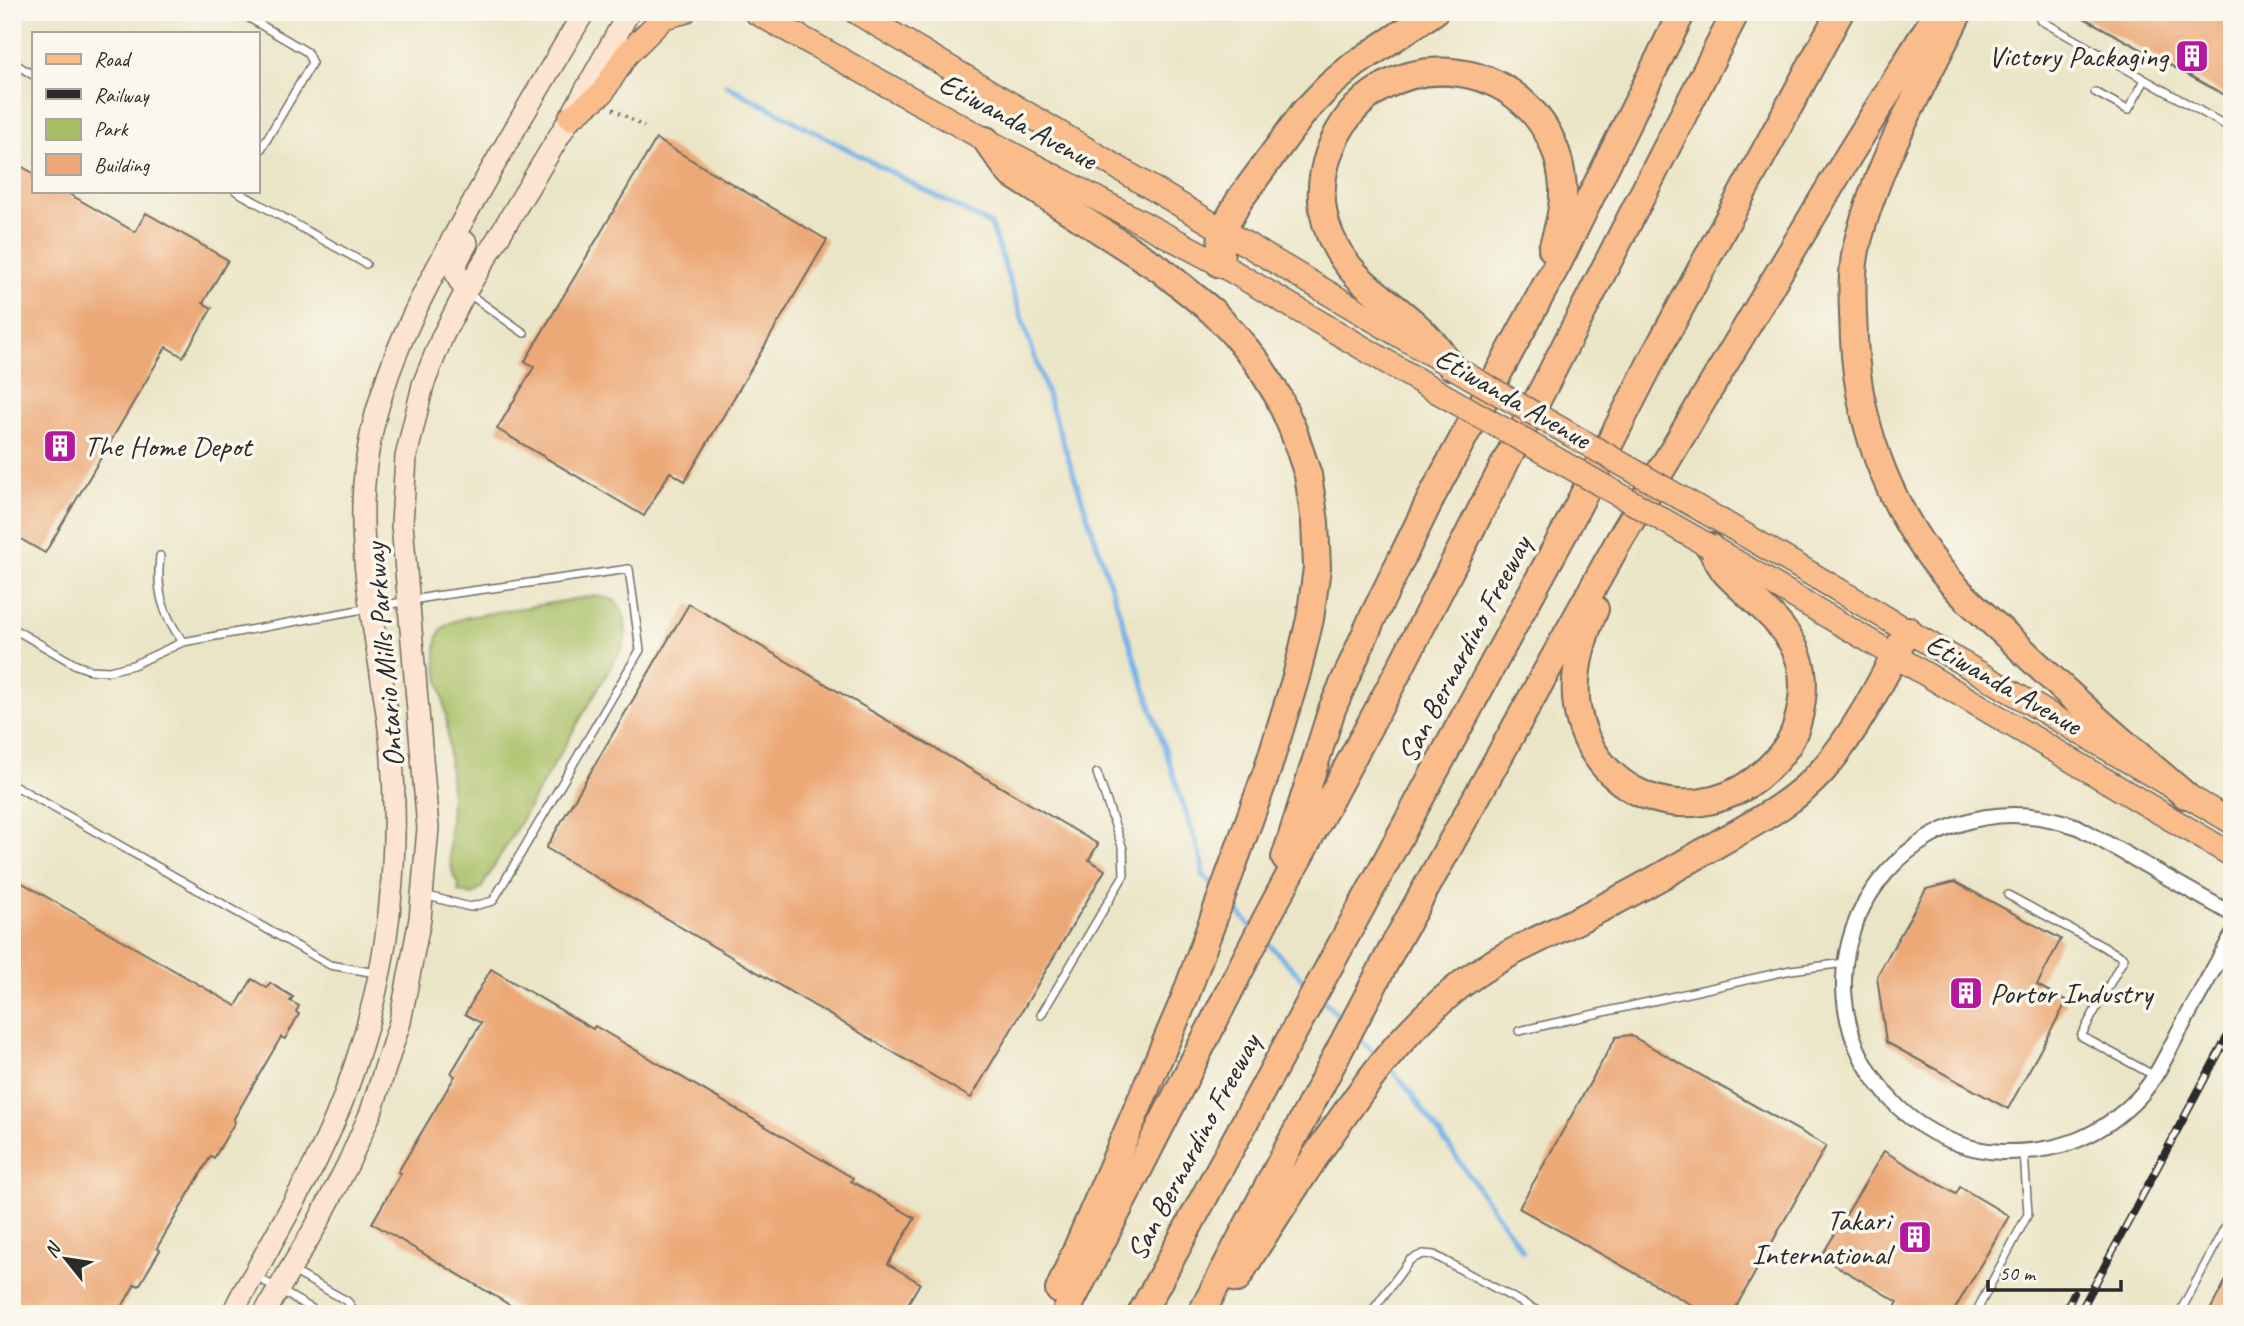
<svg xmlns="http://www.w3.org/2000/svg" width="2244" height="1326" viewBox="0 0 2244 1326" font-family="Caveat,sans-serif">
<style>
.green{fill:#a7bd62;stroke:#697446;stroke-width:2}
.lines{fill:none;stroke-linecap:round;stroke-linejoin:round}
.stream{stroke:#76b2e8;stroke-width:5}
.building{fill:#eca977}
.service-casing{stroke:#6e6c62;stroke-width:10}
.minor-casing{stroke:#6e6c62;stroke-width:18}
.secondary-casing{stroke:#6e6c62;stroke-width:24}
.primary-casing{stroke:#6e6c62;stroke-width:26}
.motorway-casing{stroke:#6e6c62;stroke-width:30}
.path{stroke:#6e6c62;stroke-width:3.5;stroke-dasharray:2 5;stroke-linecap:butt}
.service{stroke:#fff;stroke-width:7}
.minor{stroke:#fff;stroke-width:14}
.secondary{stroke:#fde4d1;stroke-width:21}
.primary{stroke:#fabc8b;stroke-width:23}
.motorway{stroke:#fabc8b;stroke-width:26}
.rail-casing{stroke:#2b2b2b;stroke-width:8}
.rail{stroke:#fbf7ec;stroke-width:5;stroke-dasharray:16;stroke-linecap:butt}
.primary-bridge-casing{stroke:#6e6c62;stroke-width:26;stroke-linecap:butt}
.primary-bridge{stroke:#fabc8b;stroke-width:23}
.labels{text-anchor:middle;dominant-baseline:central;stroke-width:7;stroke-linejoin:round;paint-order:stroke}
.poi-label{font-size:30px;fill:#2b2b2b;stroke:#fbf7ec;text-anchor:end}
.street-label{font-size:30px;fill:#2b2b2b;stroke:#fbf7ec}
</style>
<rect width="100%" height="100%" fill="#fbf7ec"/>
<filter id="ink" filterUnits="userSpaceOnUse"><feTurbulence type="fractalNoise" baseFrequency=".0143" numOctaves="2"/><feDisplacementMap in="SourceGraphic" scale="14" xChannelSelector="R" yChannelSelector="G"/><feConvolveMatrix kernelMatrix="1 2 1 2 8 2 1 2 1" color-interpolation-filters="sRGB"/></filter>
<filter id="wash" filterUnits="userSpaceOnUse"><feTurbulence type="fractalNoise" baseFrequency=".00686" numOctaves="4" result="noise"/><feDisplacementMap in="SourceGraphic" scale="28" xChannelSelector="R" yChannelSelector="G"/><feGaussianBlur stdDeviation="1.57" result="paint"/><feColorMatrix in="noise" values="0 0 0 0 0 0 0 0 0 0 0 0 0 0 0 0 0 1.4 0 .05"/><feComposite in="paint" operator="in"/></filter>
<g filter="url(#wash)">
<rect width="100%" height="100%" fill="#ebe5c7"/>
<path class="green" d="M 594,596 C 602,597 610,597 616,602 C 627,612 628,635 623,646 L 482,887 L 473,895 L 458,891 L 459,885 C 443,866 452,816 451,791 C 449,766 449,741 446,716 C 443,691 431,662 438,637 C 441,624 457,620 468,617 Z"/>
<g class="lines">
<path class="stream" d="M 726,85 L 991,225 L 1202,861 L 1203,875 L 1215,887
M 1229,902 L 1253,928
M 1265,940 L 1309,986
M 1321,998 L 1346,1023
M 1357,1036 L 1377,1056
M 1389,1068 L 1405,1085 L 1523,1251"/>
</g>
<g id="blocks">
<path class="building" d="M 2073,12 L 2232,12 L 2232,99 Z
M 656,139 L 827,240 L 685,481 L 670,472 L 644,516 L 497,429 L 534,367 L 525,361 Z
M 12,161 L 33,173 L 33,191 L 64,191 L 135,232 L 146,213 L 228,260 L 203,303 L 212,308 L 183,357 L 166,347 L 45,553 L 12,534 Z
M 689,604 L 1098,844 L 1089,860 L 1105,870 L 971,1098 L 546,848 Z
M 12,877 L 236,1006 L 252,979 L 267,988 L 270,983 L 293,997 L 290,1001 L 299,1006 L 296,1012 L 299,1014 L 285,1039 L 281,1037 L 233,1120 L 235,1122 L 214,1158 L 211,1156 L 157,1248 L 160,1250 L 139,1286 L 135,1284 L 118,1314 L 12,1314 Z
M 1955,882 L 2061,939 L 2037,985 L 2067,1001 L 2008,1109 L 1886,1042 L 1877,976 L 1926,889 Z
M 491,969 L 593,1029 L 595,1026 L 853,1178 L 851,1181 L 915,1218 L 888,1264 L 920,1283 L 902,1314 L 525,1314 L 372,1223 L 401,1173 L 398,1172 L 455,1076 L 451,1073 L 481,1023 L 465,1014 Z
M 1630,1035 L 1826,1146 L 1732,1314 L 1708,1314 L 1519,1208 L 1616,1037 Z
M 1884,1151 L 1956,1194 L 1960,1187 L 2009,1216 L 1952,1314 L 1891,1314 L 1898,1302 L 1821,1257 Z
M 2232,1269 L 2232,1314 L 2208,1314 Z"/>
</g>
</g>
<g filter="url(#ink)">
<use href="#blocks" fill-opacity="0" stroke="#6e6c62" stroke-width="2"/>
<g class="lines">
<g class="service-casing">
<path id="service" d="M 239,12 L 307,52 L 312,63 L 257,156
M 2039,12 L 2040,20 L 2232,129
M 12,62 L 33,75
M 2095,92 L 2128,110 L 2145,80
M 236,191 L 366,264
M 469,294 L 524,333
M 160,556 C 156,591 162,613 183,642
M 12,628 L 76,665 L 90,670 L 109,671 L 133,665 L 183,642 L 435,596 L 629,569 L 640,650 L 493,901 L 470,907 L 424,895
M 12,784 L 330,965 L 376,973
M 2008,895 L 2124,958 L 2081,1036 L 2155,1076
M 1041,1015 L 1124,875 L 1123,849 L 1097,773
M 1519,1031 L 1791,970 L 1845,963
M 291,1270 L 347,1301 L 357,1314
M 257,1277 L 321,1314
M 1370,1314 L 1410,1260 L 1423,1254 L 1434,1255 L 1543,1314
M 1975,1314 L 2028,1214 L 2024,1152
M 2179,1314 L 2232,1214"/>
</g>
<g class="minor-casing">
<path id="minor" d="M 2232,914 L 2078,827 C 1900,763 1764,973 1898,1107 C 1925,1133 1964,1151 2002,1152 C 2054,1153 2094,1140 2132,1104 C 2153,1085 2165,1058 2178,1033 C 2196,1001 2214,968 2232,936"/>
</g>
<g class="secondary-casing">
<path id="secondary" d="M 466,291 C 450,268 454,267 467,243
M 233,1314 C 238,1299 248,1285 256,1271 C 276,1234 297,1198 316,1161 C 353,1087 380,995 389,914 C 395,859 396,801 391,746 C 383,664 361,588 363,504 C 365,396 417,303 468,211 C 505,144 545,78 584,12
M 264,1314 L 317,1224 L 348,1164 L 371,1112 L 400,1022 L 420,919 L 428,828 L 402,524 L 406,457 L 423,385 L 443,335 L 466,291 L 570,118 L 629,12"/>
</g>
<g class="primary-casing">
<path id="primary" d="M 755,12 L 986,140 L 1220,264 L 1438,392
M 856,12 L 1446,363
M 570,118 L 602,93 L 626,55 L 664,17 L 684,12
M 1723,522 L 2232,822
M 1709,546 L 2232,855"/>
</g>
<g class="motorway-casing">
<path id="motorway" d="M 1959,12 C 1922,87 1877,163 1857,245 C 1850,276 1853,308 1854,339 C 1858,432 1896,526 1961,593 C 1980,612 2000,629 2019,647 C 2072,699 2129,747 2185,795
M 986,140 L 1010,173 L 1160,269 L 1212,311 L 1233,333 L 1257,362 L 1278,396 L 1293,430 L 1308,475 L 1315,522 L 1317,568 L 1310,619 L 1296,677 L 1267,771 L 1184,1000 L 1059,1290
M 1220,264 L 1222,231 L 1240,199 L 1304,112 L 1329,86 L 1355,64 L 1434,12
M 1451,366 C 1444,357 1437,346 1428,337 C 1394,300 1352,287 1330,235 C 1319,208 1319,181 1329,153 C 1373,29 1553,52 1563,187 C 1564,208 1558,229 1552,249
M 1595,609 C 1582,638 1572,675 1577,707 C 1591,794 1686,832 1756,779 C 1772,766 1788,750 1795,730 C 1802,710 1806,683 1800,662 C 1789,623 1752,601 1726,573 C 1719,565 1715,554 1709,546
M 1285,858 L 1332,709 L 1372,619 L 1434,492 L 1559,261 L 1682,12
M 1237,1279 C 1262,1236 1290,1195 1317,1154 C 1359,1093 1394,1040 1452,992 C 1494,956 1546,937 1594,912 C 1637,891 1678,867 1719,843 C 1756,822 1795,802 1823,770 C 1857,731 1884,676 1908,630
M 1065,1314 L 1265,921 L 1397,674 L 1736,12
M 1141,1314 L 1565,531 L 1652,360 L 1840,12
M 1201,1314 L 1397,940 L 1620,539 L 1849,155 L 1938,12"/>
</g>
<path class="path" d="M 613,109 L 644,127"/>
<use href="#service" class="service"/>
<use href="#minor" class="minor"/>
<use href="#secondary" class="secondary"/>
<use href="#primary" class="primary"/>
<use href="#motorway" class="motorway"/>
<g class="rail-casing">
<path id="rail" d="M 2064,1314 L 2074,1293
M 2079,1314 L 2232,1028"/>
</g>
<use href="#rail" class="rail"/>
<g class="primary-bridge-casing">
<path id="primary-bridge" d="M 1451,366 L 1723,522
M 1438,392 L 1709,546"/>
</g>
<use href="#primary-bridge" class="primary-bridge"/>
</g>
</g>
<defs>
<g id="building-square" transform="scale(1.75)"><rect x="-9" y="-9" width="18" height="18" rx="4" fill="#b5179e" stroke="#fbf7ec"/><path d="M-4-6H4V6H1V3H-1V6H-4ZM-2.5-4.3h1.7v1.8h-1.7ZM.8-4.3h1.7v1.8H.8ZM-2.5-1h1.7V.8h-1.7ZM.8-1h1.7V.8H.8Z" fill="#fff"/></g>
</defs>
<g fill-rule="evenodd">
<use href="#building-square" x="2192" y="56"/>
<use href="#building-square" x="60" y="446"/>
<use href="#building-square" x="1966" y="993"/>
<use href="#building-square" x="1915" y="1237"/>
</g>
<g class="labels">
<g class="poi-label">
<text x="2168" y="56">Victory Packaging</text>
<text x="84" y="446" text-anchor="start">The Home Depot</text>
<text x="1990" y="993" text-anchor="start">Portor Industry</text>
<text x="1890" y="1220">Takari<tspan x="1890" dy="34">International</tspan></text>
</g>
<g class="street-label">
<text transform="translate(1018 121) rotate(28)">Etiwanda Avenue</text>
<text transform="translate(1513 398) rotate(30)">Etiwanda Avenue</text>
<text transform="translate(1464 649) rotate(-62)">San Bernardino Freeway</text>
<text transform="translate(384 655) rotate(-95)">Ontario Mills Parkway</text>
<text transform="translate(2004 684) rotate(30)">Etiwanda Avenue</text>
<text transform="translate(1193 1147) rotate(-62)">San Bernardino Freeway</text>
</g>
</g>
<rect width="2244" height="1326" fill="none" stroke="#fbf7ec" stroke-width="42"/>
<rect x="32" y="32" width="228" height="161" fill="#fbf7ec" stroke="#a8a59f" stroke-width="2"/>
<rect x="46" y="54" width="35" height="10" fill="#fabc8b" stroke="#a8a59f" stroke-width="2"/>
<text x="94" y="66" font-size="21" fill="#2b2b2b">Road</text>
<rect x="46" y="89" width="35" height="10" fill="#2b2b2b" stroke="#a8a59f" stroke-width="2"/>
<text x="94" y="102" font-size="21" fill="#2b2b2b">Railway</text>
<rect x="46" y="119" width="35" height="21" fill="#a7bd62" stroke="#a8a59f" stroke-width="2"/>
<text x="94" y="136" font-size="21" fill="#2b2b2b">Park</text>
<rect x="46" y="154" width="35" height="21" fill="#eca977" stroke="#a8a59f" stroke-width="2"/>
<text x="94" y="172" font-size="21" fill="#2b2b2b">Building</text>
<g transform="translate(66 1259) rotate(300)" stroke="#fbf7ec" stroke-width="5" paint-order="stroke">
<path d="M0-5L12 26L0 18L-12 26Z" fill="#2b2b2b"/>
<text y="-10" font-size="19" font-weight="bold" text-anchor="middle" fill="#2b2b2b">N</text>
</g>
<path d="M1988 1280v10h133v-10" fill="none" stroke="#2b2b2b" stroke-width="3.5"/>
<text x="1999" y="1280" font-size="21" fill="#2b2b2b" stroke="#fbf7ec" stroke-width="5" paint-order="stroke">50 m</text>
</svg>
